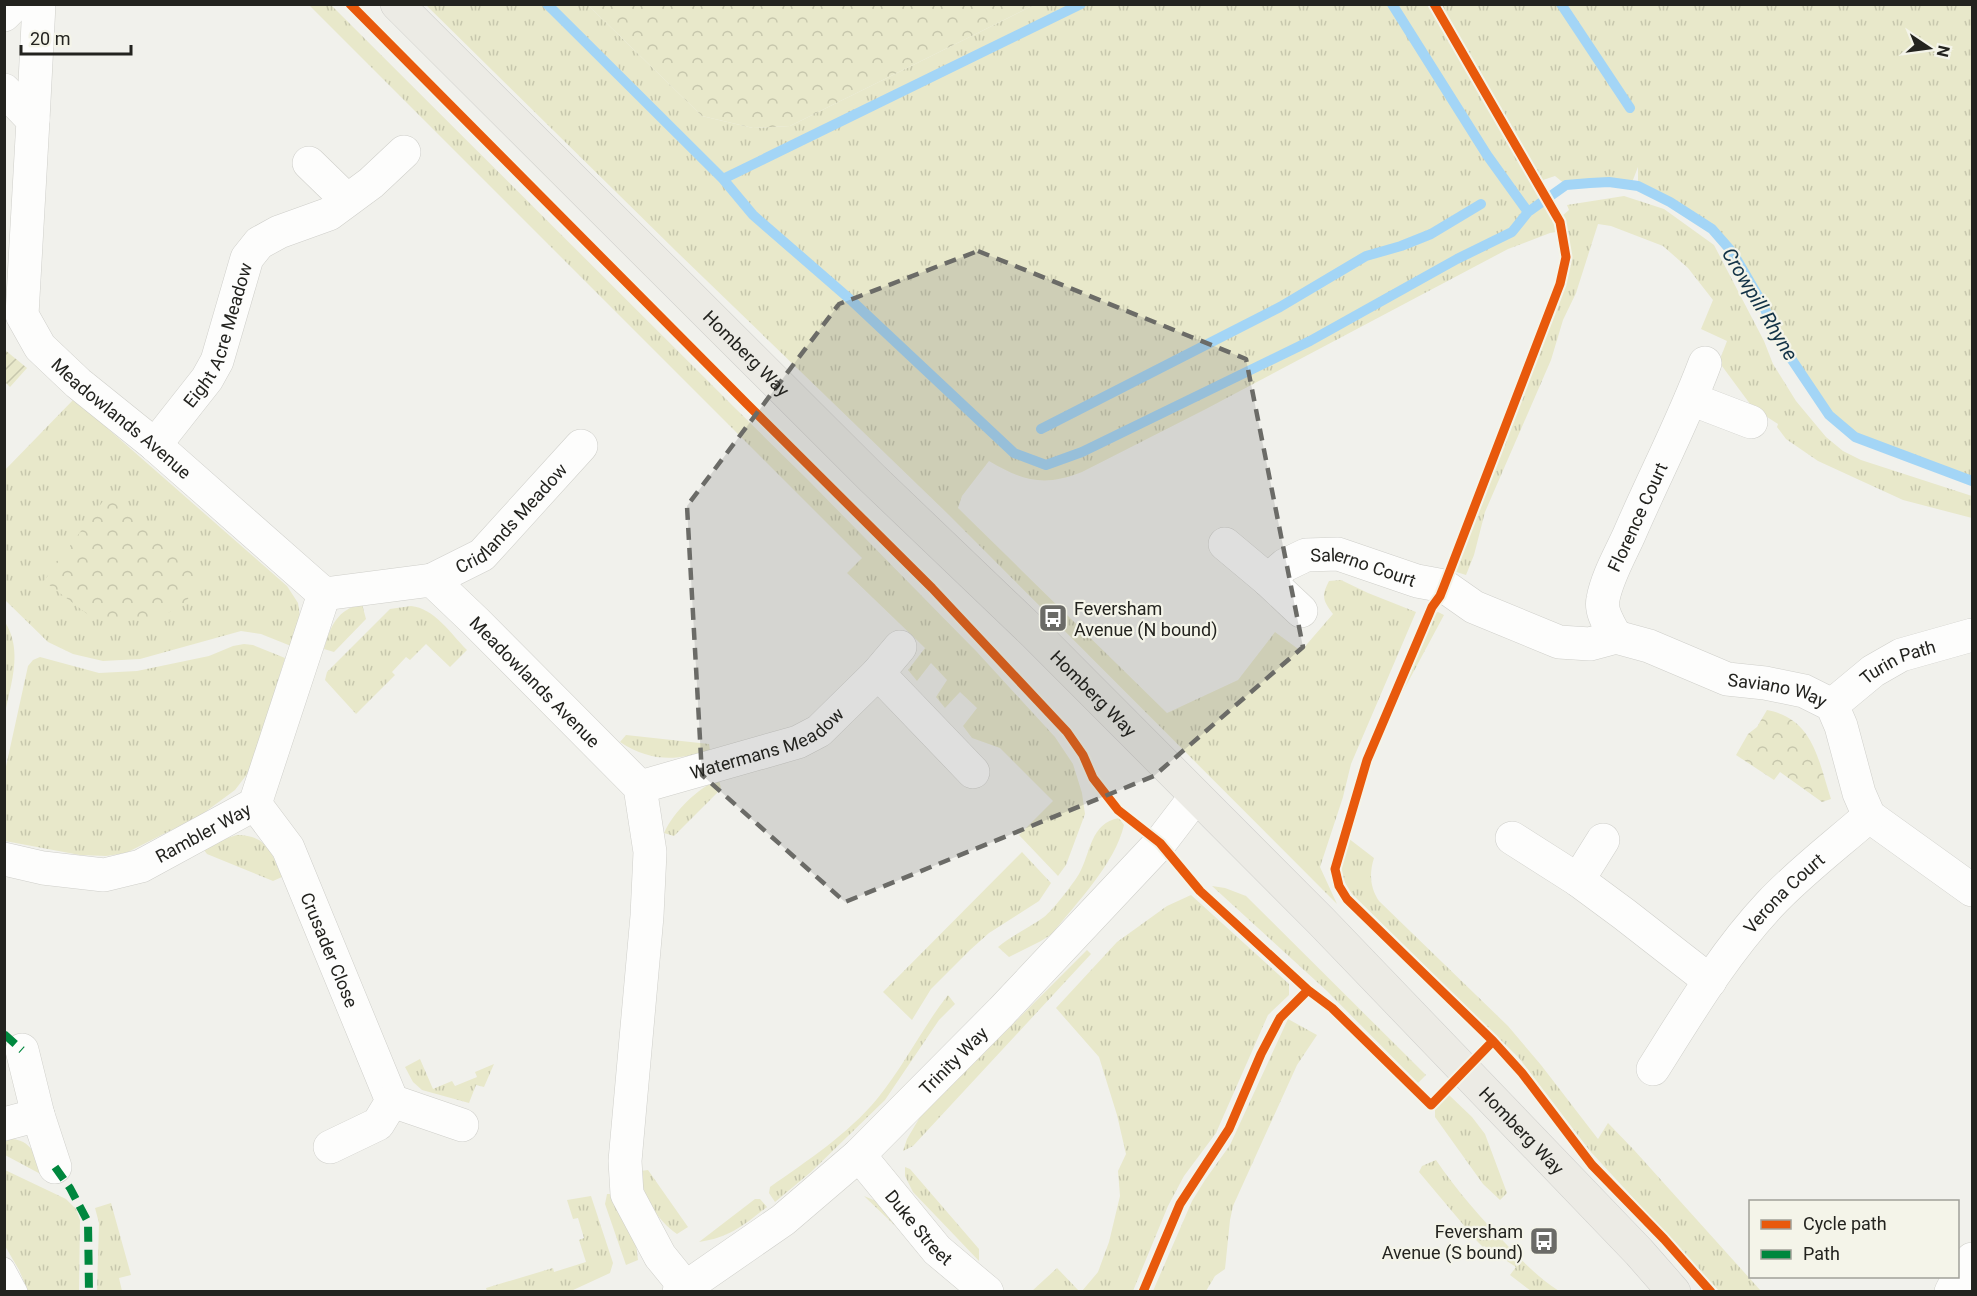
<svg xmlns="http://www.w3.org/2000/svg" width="1977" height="1296" viewBox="0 0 1977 1296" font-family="Roboto,sans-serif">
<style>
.grass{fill:url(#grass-tufts)}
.park{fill:url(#park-crowns)}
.garden{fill:url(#garden-furrows)}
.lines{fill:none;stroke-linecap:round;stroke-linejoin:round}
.stream{stroke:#a3d5f6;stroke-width:10}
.service-casing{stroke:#cfcfca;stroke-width:22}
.minor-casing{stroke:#cfcfca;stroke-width:34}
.primary-casing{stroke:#cececb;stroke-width:34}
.service{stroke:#fdfdfc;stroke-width:21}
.minor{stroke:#fdfdfc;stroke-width:33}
.primary{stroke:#ecebe5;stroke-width:33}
.quiet{stroke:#00873e;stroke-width:8;stroke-dasharray:15 8;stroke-linecap:butt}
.cycleway-casing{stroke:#f4f4e9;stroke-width:13}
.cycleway{stroke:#e8590c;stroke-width:9}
.marked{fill:#6b6b67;fill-opacity:0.2;stroke:#6b6b67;stroke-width:4.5;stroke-dasharray:12 8;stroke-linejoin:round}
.labels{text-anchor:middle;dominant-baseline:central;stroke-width:4.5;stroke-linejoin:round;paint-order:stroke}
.street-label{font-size:18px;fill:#23231f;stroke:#f4f4e9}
.poi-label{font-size:18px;fill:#23231f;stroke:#f4f4e9;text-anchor:start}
.water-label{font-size:20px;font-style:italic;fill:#123246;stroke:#f4f4e9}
</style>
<defs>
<pattern id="grass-tufts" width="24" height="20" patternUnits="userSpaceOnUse" patternTransform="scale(1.5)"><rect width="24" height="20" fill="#e8e8ca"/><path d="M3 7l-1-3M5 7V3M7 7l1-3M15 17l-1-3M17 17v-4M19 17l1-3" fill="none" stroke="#c7c7ad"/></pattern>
<pattern id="park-crowns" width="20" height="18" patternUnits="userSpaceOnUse" patternTransform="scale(1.5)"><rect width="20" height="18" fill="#e8e8ca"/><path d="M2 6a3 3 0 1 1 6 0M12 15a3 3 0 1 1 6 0" fill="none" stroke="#c7c7ad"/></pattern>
<pattern id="garden-furrows" width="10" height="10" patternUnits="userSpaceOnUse" patternTransform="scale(1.5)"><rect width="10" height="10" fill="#e8e8ca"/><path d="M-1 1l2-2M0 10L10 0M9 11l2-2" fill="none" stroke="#c7c7ad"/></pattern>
</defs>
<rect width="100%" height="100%" fill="#f1f1ec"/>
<path class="grass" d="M 309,5 L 331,5 L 736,409 L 808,480 L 977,652 L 1055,737 L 1073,764 L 1082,793 L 1085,814 L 1066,865 L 1058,876 L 1019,835 L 1053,801 L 1000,748 L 972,738 L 963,726 L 977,708 L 960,692 L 945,708 L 936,697 L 947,680 L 931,663 L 917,681 L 908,670 L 925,648 L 847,573 L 862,558 Z
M 426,5 L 588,5 L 702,116 L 753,128 L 790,126 L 1034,5 L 1972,5 L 1972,481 L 1855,437 L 1829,415 L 1782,345 L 1761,301 L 1733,253 L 1712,229 L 1670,202 L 1638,186 L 1638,167 L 1631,185 L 1609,182 L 1566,185 L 1555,176 L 1537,182 L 1560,222 L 1562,231 L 1550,233 L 1508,249 L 1206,409 L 1082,472 C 1044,487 1023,481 989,461 L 962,496 L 958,508 L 1167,713 L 1238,680 L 1275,632 L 1301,651 L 1333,614 C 1323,601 1321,596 1329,581 L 1341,580 L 1368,593 L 1416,612 L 1351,764 L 1343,797 L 1320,867 L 1337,904 L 949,515 L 676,251 Z
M 1624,196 L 1664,209 L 1714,245 L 1764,341 L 1773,364 L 1796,401 L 1826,437 L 1843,451 L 1861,460 L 1972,496 L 1972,518 L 1903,500 L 1818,461 L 1786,439 L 1777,427 L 1778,424 L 1753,408 L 1719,362 L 1727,341 L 1701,329 L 1713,300 L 1688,268 L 1663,246 L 1611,226 L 1598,224 L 1576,293 L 1563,320 L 1551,360 L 1485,512 L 1474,555 L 1466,575 L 1450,570 L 1566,282 C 1571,260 1571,237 1562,216 L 1569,210 L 1567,205 Z
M 74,399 L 287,586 L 298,603 L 300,616 L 291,646 L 261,634 L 241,631 L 140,659 L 103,661 L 73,654 L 48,642 L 5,600 L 4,471 Z
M 362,604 L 366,619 L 334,652 L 324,649 C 330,626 338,609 362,604 Z
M 411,606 C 434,608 451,634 467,650 L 450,667 L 426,644 L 410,660 L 406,657 L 392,672 L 395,675 L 356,714 L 325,680 L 327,672 L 390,609 Z
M 1438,612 L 1444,615 L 1386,723 L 1429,615 Z
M 5,622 C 23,650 11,683 5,713 Z
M 244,644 L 253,645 L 285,658 L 251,769 L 235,790 L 201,815 L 126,853 L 106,856 L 80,855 L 5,841 L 5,771 L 28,666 L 33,660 L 40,657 L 99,673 L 137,671 L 209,656 L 233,646 Z
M 626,735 L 709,744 L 710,750 C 676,761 651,762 620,742 Z
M 719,779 L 721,789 L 674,836 L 664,833 C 674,811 697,789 719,779 Z
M 1119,818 L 1124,825 C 1115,864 1076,903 1052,934 L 1041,941 L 1009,957 L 998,947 C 1012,935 1029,928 1044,917 C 1052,911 1073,884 1079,874 C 1091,853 1090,823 1119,818 Z
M 237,835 C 267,835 272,853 282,877 L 273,881 L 207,854 L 204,850 L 224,839 Z
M 1348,838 L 1374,858 C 1369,874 1370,887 1379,901 L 1508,1026 L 1541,1065 L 1598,1139 L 1608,1123 L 1634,1150 L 1761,1291 L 1719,1291 L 1590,1151 L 1519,1058 L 1352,894 C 1336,870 1340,865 1348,838 Z
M 1022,852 L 1051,883 L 1039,901 L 989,933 L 970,950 L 931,989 L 912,1020 L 883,992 Z
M 1212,886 L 1225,888 L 1246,896 L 1426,1075 L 1418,1083 L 1327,991 Z
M 1191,895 L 1289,984 L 1289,995 L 1268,1015 L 1216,1133 L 1184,1176 L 1168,1206 L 1133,1291 L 1082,1291 L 1098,1272 L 1109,1242 L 1120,1196 L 1118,1171 L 1126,1154 L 1117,1115 L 1099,1057 L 1056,1008 L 1117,942 L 1167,906 Z
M 1087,950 L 1091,954 L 913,1146 L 903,1151 L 907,1139 L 920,1117 Z
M 948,995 L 955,1004 L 939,1020 L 885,1100 L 811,1172 L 775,1202 L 769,1193 L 770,1187 C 807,1161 848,1134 877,1099 C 904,1066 922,1028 948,995 Z
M 1288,1019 L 1317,1035 L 1297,1065 L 1233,1206 L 1230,1220 L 1225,1269 L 1215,1276 L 1206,1291 L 1153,1291 L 1192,1201 L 1205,1180 L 1230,1145 Z
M 420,1059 L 433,1089 L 452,1081 L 455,1086 L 477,1077 L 475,1072 L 494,1064 L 484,1087 L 476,1085 L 469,1103 L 422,1090 L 413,1082 L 405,1067 Z
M 1449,1095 L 1472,1117 L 1485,1134 L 1507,1193 L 1500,1200 L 1483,1184 L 1435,1117 L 1435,1109 Z
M 4,1139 C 31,1136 37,1157 46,1177 L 5,1155 Z
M 1436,1160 C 1457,1191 1481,1218 1507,1245 C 1523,1262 1540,1279 1559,1291 L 1531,1291 L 1510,1275 L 1516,1267 L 1484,1246 L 1483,1247 L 1477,1241 L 1419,1172 L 1422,1166 Z
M 905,1167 L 910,1169 L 979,1249 L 979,1261 L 913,1192 L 905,1176 Z
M 5,1170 L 66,1199 L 76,1209 L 80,1220 L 79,1291 L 28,1291 L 19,1270 L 5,1246 Z
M 648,1170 L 688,1227 L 677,1234 C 657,1220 642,1196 640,1171 Z
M 607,1194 L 612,1194 L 636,1245 L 638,1260 L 626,1265 L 605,1204 Z
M 591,1196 L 613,1263 L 610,1273 L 571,1291 L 487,1291 L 486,1288 L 553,1268 L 554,1272 L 586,1262 L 579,1240 L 584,1238 L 578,1218 L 573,1219 L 567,1200 Z
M 864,1196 L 876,1201 L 957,1285 Z
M 755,1199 L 760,1199 L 767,1207 C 744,1225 729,1238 699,1242 Z
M 111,1203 L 131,1275 L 119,1278 L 122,1291 L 97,1291 L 99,1223 L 95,1208 Z
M 1057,1268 L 1079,1291 L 1032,1291 Z"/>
<path class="park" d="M 588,5 L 1034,5 L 790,126 L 753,128 L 702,116 Z
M 109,493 L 193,560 L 196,574 L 193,592 L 184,604 L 155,620 L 103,621 L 90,616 L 44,581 Z
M 1767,710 C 1814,719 1818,760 1831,799 L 1822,802 L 1780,772 L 1774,780 L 1736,755 L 1748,734 L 1757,727 Z"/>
<path class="garden" d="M 5,350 L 27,368 L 10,387 L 5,382 Z"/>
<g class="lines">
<path class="stream" d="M 547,4 L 723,179 L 753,215 L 852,301 L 1014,453 L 1046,465 L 1082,452 L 1310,341 L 1457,259 L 1512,232 L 1528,212
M 1392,4 L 1487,155 L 1528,212 L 1566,185 L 1590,183 L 1609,182 L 1638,186 L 1670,202 L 1712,229 L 1733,253 L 1761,301 L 1782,345 L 1829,415 L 1855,437 L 1972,481
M 1561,4 L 1630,108
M 723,179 L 1081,4
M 1041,429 L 1280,307 L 1366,256 L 1401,246 L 1431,234 L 1481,204"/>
<g class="service-casing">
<path id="service" d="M 4,1268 L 17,1292"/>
</g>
<g class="minor-casing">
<g id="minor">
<path d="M 4,15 L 15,4"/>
<path id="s1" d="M 4,90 L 33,120 L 22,315 L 40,347 L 78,383 L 155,445 L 324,594 L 432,580 L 475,621 L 640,787 L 650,852 L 647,916 L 625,1161 L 627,1194 L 660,1256 L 686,1288"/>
<path d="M 33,120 L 39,4"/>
<path d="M 309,163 L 347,200"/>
<path d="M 1691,399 L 1751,422"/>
<path id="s2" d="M 155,445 L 207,379 L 217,361 L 247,258 L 259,243 L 279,232 L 329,214 L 371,183 L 404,152"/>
<path d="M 1225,544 L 1268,580 L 1301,611"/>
<path id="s3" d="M 432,580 L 482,555 L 581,446"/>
<path id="s4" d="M 1268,580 L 1285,565 L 1306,555 L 1338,554 L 1417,581 L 1444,586 L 1474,607 L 1559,642 L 1590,644 L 1616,637 L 1649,646 L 1727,679 L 1765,683 L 1804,691 L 1832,705 L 1841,726 L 1859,793 L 1869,816 L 1972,890"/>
<path id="s5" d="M 1616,637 C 1610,626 1600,612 1603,599 C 1607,577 1620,555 1629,535 C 1654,477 1683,422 1705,363"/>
<path d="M 878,673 L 900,647"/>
<path id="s6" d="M 1832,705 L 1873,671 L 1901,655 L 1972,635"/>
<path id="s7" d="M 640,787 L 798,742 L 819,731 L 878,673 L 973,772"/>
<path id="s8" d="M 255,804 L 288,848 L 392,1101 L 378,1124 L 330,1147"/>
<path d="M 1512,838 L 1578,880 L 1624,914 L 1710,981"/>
<path id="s9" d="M 4,859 L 43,868 L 104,875 L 141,866 L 255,804 L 324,594"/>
<path d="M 1578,880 L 1603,840"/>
<path id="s10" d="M 1653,1069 C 1689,1012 1724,953 1770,904 C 1800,872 1836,845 1869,816"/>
<path d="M 392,1101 L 462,1125"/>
<path d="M 38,1115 L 55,1167"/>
<path d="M 4,1124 L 38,1115 L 22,1050"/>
<path id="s11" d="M 859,1155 L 937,1250 L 987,1292"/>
<path id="s12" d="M 679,1292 L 783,1220 L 859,1155 L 1002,1011 L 1160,843 L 1196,796"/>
<path d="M 1951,1292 L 1959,1276 L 1972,1259"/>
</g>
</g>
<g class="primary-casing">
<g id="primary">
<path id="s13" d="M 397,4 L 873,479 L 1035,634 L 1321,921 L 1639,1252 L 1674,1292"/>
</g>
</g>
<use href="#service" class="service"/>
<use href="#minor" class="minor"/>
<use href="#primary" class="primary"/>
<path class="quiet" d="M 4,1034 L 22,1050
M 55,1167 L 70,1188 L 88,1222 L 89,1292"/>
<g class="cycleway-casing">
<path id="cycleway" d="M 350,4 L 747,404 L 932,588 L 1067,732 L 1083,755 L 1093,778 L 1118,810 L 1160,843 L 1200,891 L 1308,990
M 1434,4 L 1560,222 L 1566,257 L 1560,284 L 1444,586 L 1440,596 L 1432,607 L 1367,760 L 1335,869 L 1339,886 L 1347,899 L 1493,1041 L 1522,1073 L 1592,1165 L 1664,1239 L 1711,1292
M 1143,1292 L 1180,1204 L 1229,1129 L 1261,1054 L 1280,1018 L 1308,990 L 1332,1008 L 1431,1105 L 1493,1041"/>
</g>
<use href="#cycleway" class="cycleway"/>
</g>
<path class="marked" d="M 978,251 L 1246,359 L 1303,647 L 1154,776 L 845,902 L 702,775 L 687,506 L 839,304 Z"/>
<defs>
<g id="bus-square" transform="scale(1.5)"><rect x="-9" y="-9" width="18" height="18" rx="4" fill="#6b6b67" stroke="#f4f4e9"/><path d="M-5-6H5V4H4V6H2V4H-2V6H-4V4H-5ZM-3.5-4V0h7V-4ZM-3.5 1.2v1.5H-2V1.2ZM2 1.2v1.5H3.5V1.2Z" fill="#fff"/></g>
</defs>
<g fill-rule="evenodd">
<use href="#bus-square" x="1053" y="618"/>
<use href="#bus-square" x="1544" y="1241"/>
</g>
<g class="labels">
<g class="street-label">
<text stroke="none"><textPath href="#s2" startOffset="129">Eight Acre Meadow</textPath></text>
<text stroke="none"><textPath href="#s13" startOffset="494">Homberg Way</textPath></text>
<text stroke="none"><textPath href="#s1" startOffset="382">Meadowlands Avenue</textPath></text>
<text stroke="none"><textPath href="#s3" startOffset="102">Cridlands Meadow</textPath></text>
<text stroke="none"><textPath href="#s5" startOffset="130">Florence Court</textPath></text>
<text stroke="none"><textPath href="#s4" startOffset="105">Salerno Court</textPath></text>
<text stroke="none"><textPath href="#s6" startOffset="80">Turin Path</textPath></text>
<text stroke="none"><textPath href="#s1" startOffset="904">Meadowlands Avenue</textPath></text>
<text stroke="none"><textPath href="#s4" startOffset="546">Saviano Way</textPath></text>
<text stroke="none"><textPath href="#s13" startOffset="980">Homberg Way</textPath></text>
<text stroke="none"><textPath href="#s7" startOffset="135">Watermans Meadow</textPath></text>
<text stroke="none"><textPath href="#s9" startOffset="210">Rambler Way</textPath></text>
<text stroke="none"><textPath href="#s10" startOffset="220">Verona Court</textPath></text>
<text stroke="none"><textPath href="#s8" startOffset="165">Crusader Close</textPath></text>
<text stroke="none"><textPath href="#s12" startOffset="360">Trinity Way</textPath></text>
<text stroke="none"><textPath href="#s13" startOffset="1592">Homberg Way</textPath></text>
<text stroke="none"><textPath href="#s11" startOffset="94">Duke Street</textPath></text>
</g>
<g class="poi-label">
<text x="1074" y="608">Feversham<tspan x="1074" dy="21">Avenue (N bound)</tspan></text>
<text x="1523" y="1231" text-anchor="end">Feversham<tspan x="1523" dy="21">Avenue (S bound)</tspan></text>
</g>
<g class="water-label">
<text transform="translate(1760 304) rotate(59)">Crowpill Rhyne</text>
</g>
</g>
<rect width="1977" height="1296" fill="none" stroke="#23231f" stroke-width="12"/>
<rect x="1749" y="1200" width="210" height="78" fill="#f4f4e9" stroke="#a0a098" stroke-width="1.5"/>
<rect x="1761" y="1220" width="30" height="9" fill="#e8590c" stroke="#a0a098" stroke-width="1.5"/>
<text x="1803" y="1230" font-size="18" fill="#23231f">Cycle path</text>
<rect x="1761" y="1250" width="30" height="9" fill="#00873e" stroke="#a0a098" stroke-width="1.5"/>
<text x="1803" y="1260" font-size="18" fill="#23231f">Path</text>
<g transform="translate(1929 48) rotate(103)" stroke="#f4f4e9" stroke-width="4.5" paint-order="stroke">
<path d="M0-4.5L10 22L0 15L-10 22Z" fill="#23231f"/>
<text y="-9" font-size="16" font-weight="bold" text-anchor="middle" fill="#23231f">N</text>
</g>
<path d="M21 45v9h110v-9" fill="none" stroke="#23231f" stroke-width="3"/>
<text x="30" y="45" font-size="18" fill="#23231f" stroke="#f4f4e9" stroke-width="4.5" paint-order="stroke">20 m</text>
</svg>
